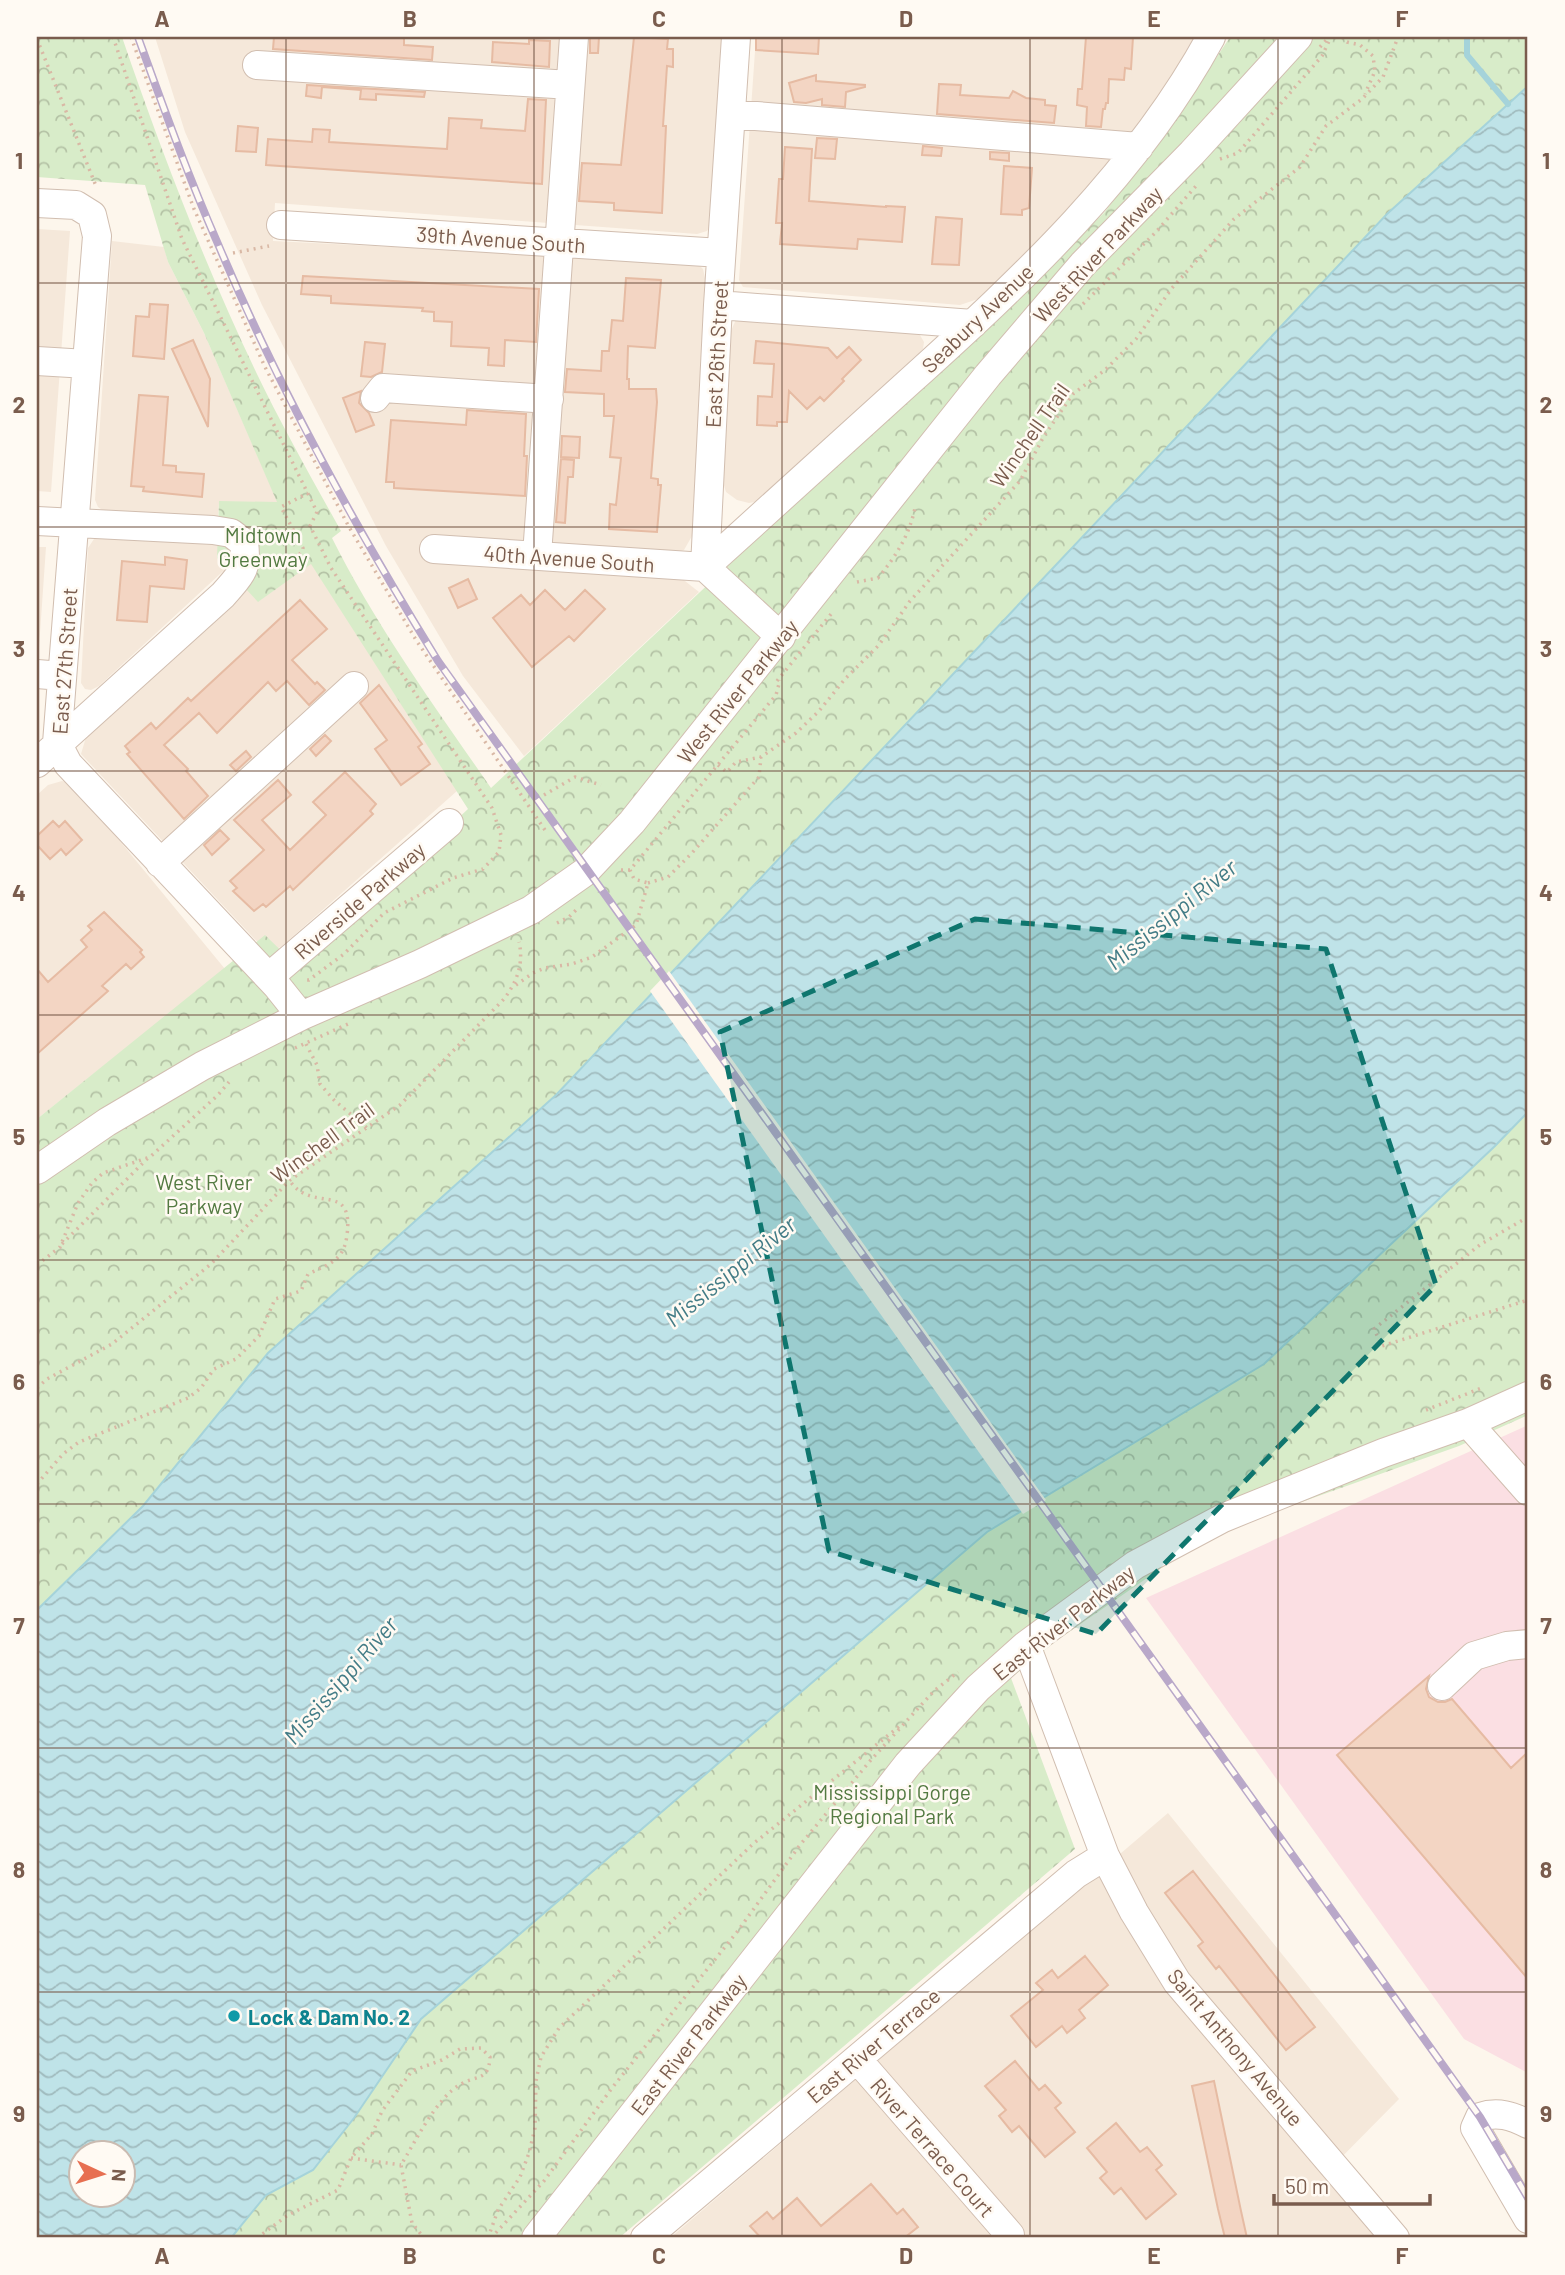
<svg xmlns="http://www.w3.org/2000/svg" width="1565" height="2275" viewBox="0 0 1565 2275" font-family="Barlow,sans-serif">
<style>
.residential{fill:#f5e8da}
.medical{fill:#fbdfe3}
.park{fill:url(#park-crowns)}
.water{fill:url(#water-waves);stroke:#a5d3da;stroke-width:2;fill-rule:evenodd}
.pier{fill:#fdf6ec}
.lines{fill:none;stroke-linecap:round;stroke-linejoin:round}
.stream{stroke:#a5d3da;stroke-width:6}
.building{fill:#f3d5c3;stroke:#e6bba3;stroke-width:2}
.minor-casing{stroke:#d1beb0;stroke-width:30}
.path{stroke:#d9b8a5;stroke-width:3.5;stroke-dasharray:2 5;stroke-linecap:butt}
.minor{stroke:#fff;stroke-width:28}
.rail-casing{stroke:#b9a8c9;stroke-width:8}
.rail{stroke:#fffaf3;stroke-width:5;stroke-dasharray:16;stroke-linecap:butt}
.marked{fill:#0f766e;fill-opacity:0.2;stroke:#0f766e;stroke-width:5;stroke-dasharray:14 9;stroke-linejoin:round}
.grid{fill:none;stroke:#7a5c4d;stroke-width:2;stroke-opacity:0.55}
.culture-dot{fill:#0f9aa8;stroke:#fffaf3;stroke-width:2.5}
.labels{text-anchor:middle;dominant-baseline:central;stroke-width:5;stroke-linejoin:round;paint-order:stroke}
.street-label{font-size:21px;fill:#7a5c4d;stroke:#fffaf3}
.park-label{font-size:21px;fill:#537a41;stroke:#fffaf3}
.culture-label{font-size:21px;font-weight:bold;fill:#0d838f;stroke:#fffaf3;text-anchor:start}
.water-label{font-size:23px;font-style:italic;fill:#437c86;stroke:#fffaf3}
.neatline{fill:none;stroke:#7a5c4d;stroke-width:2.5}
.grid-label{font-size:23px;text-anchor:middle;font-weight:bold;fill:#7a5c4d}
</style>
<defs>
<pattern id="park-crowns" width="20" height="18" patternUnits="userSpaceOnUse" patternTransform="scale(1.75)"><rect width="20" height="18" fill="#d8ecc9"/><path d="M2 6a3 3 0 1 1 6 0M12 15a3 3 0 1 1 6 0" fill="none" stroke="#b4c2a5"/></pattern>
<pattern id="water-waves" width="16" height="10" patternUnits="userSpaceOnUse" patternTransform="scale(1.75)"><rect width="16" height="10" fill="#bfe3e8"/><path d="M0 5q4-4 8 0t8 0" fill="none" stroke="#a0bbbe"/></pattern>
</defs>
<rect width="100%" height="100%" fill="#fdf6ec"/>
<path class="residential" d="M 155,37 L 726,37 L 712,223 L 707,231 L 697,234 L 275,203 L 273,241 L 696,262 L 703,269 L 705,278 L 692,536 L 684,550 L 678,552 L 676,574 L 699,592 L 524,756 L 463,676 L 386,546 L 262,305 L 185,132 Z
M 756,37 L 1201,37 L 1138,146 L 984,297 L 960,305 L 743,287 L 739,280 Z
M 37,229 L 70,231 L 51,492 L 37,491 Z
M 112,241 L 164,247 L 168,262 L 204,333 L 278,503 L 219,502 L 218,517 L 104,511 L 98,507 L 95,500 Z
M 737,317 L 917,330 L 924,342 L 923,349 L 760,501 L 749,503 L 737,500 L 726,492 L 722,479 L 731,331 Z
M 101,537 L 228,546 L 233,562 L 99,686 L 91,690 L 85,689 L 81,683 L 88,548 L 94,539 Z
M 37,547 L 46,547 L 37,676 Z
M 311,563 L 457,791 L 282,946 L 273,951 L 265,950 L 81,754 L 87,734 L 245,587 L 259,601 Z
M 62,781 L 73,784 L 225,969 L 37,1119 L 37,795 L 48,785 Z
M 1168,1813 L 1399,2099 L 1323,2176 L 1376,2238 L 670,2238 Z"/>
<path class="medical" d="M 1528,1425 L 1528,2073 L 1464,2039 L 1146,1598 Z"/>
<path class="park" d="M 37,37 L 122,37 C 161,151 204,263 256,372 C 282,426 312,479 341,531 L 332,538 C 376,626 435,707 491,788 L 1104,213 L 1179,114 L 1230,37 L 1528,37 L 1528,86 L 1508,104 L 556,1095 L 268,1353 L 143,1506 L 37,1610 L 37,1119 L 265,935 L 299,968 L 468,809 L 311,564 L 258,602 L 217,558 L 219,501 L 277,502 L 204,333 L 168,262 L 145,185 L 37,177 Z
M 1528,1114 L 1528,1415 L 1459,1446 L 1254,1519 L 1176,1558 L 1056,1641 L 1011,1678 L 1075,1849 L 619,2238 L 231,2238 L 266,2195 L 313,2170 L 354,2118 L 421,2019 L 969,1528 L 1495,1124 Z"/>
<path class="water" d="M 1528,86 L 1528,1112 L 1495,1146 L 1264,1364 L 987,1532 L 421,2019 L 354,2118 L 313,2170 L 266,2195 L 231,2238 L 37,2238 L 37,1610 L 143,1506 L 268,1353 L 556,1095 L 1387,214 ZM 80,2152 L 122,2152 L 122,2194 L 80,2194 Z"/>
<path class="pier" d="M 669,971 L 1046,1500 L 1023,1514 L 650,991 Z"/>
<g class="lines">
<path class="stream" d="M 1467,37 L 1467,55 L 1508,104"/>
</g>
<path class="building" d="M 274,37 L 404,37 L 404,45 L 433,47 L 432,60 L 273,49 Z
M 590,37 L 599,37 L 598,53 L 590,53 Z
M 634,37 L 668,39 L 667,49 L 673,49 L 673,67 L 667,66 L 663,126 L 666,126 L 662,213 L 614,210 L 614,203 L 579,201 L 582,163 L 621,165 Z
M 756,37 L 819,37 L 818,54 L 756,50 Z
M 1086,37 L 1133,37 L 1131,69 L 1125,68 L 1124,80 L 1109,79 L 1108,103 L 1106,103 L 1105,109 L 1103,109 L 1101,127 L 1086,126 L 1087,107 L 1077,105 L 1078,89 L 1082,89 Z
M 529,40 L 550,41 L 549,67 L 492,62 L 493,42 L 529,44 Z
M 816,75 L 816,81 L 865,85 L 865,87 L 846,92 L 845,107 L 822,105 L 822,99 L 806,103 L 794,102 L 789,83 Z
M 939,84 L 961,85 L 960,95 L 1009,98 L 1013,91 L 1026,98 L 1045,100 L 1045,105 L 1056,106 L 1054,123 L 937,114 Z
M 307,85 L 425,92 L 424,97 L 376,94 L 376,100 L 360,99 L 361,90 L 322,87 L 321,98 L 306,96 Z
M 528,99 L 546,100 L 542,184 L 266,165 L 268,139 L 312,142 L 313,129 L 330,130 L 329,142 L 447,149 L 449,118 L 482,120 L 481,128 L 525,131 Z
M 238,126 L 258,128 L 256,152 L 236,151 Z
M 817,138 L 837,139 L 835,159 L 815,158 Z
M 923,146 L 942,148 L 941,156 L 922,155 Z
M 785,147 L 812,149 L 809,201 L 886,207 L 886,206 L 905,207 L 902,242 L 858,239 L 857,249 L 780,244 L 782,223 L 776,223 L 779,179 L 783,179 Z
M 990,152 L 1009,153 L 1009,161 L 990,159 Z
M 1004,166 L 1032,168 L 1029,208 L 1022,210 L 1022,215 L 1001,214 Z
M 936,217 L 962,219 L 959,265 L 932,264 Z
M 303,276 L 539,289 L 536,342 L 505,340 L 504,366 L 488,365 L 489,348 L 451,346 L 452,322 L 434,321 L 434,312 L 422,311 L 423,308 L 331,303 L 331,296 L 301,294 Z
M 626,278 L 661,280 L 655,348 L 628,346 L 627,379 L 629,379 L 629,389 L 656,389 L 657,402 L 651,478 L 658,479 L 658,485 L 661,485 L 657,532 L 609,529 L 610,504 L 616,505 L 621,458 L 610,457 L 614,416 L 604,416 L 604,394 L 565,392 L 567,369 L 601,371 L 602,351 L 609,351 L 612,320 L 623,321 Z
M 150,304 L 168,305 L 164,359 L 133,356 L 136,316 L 149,317 Z
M 193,340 L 210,379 L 208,427 L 172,349 Z
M 756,341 L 828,348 L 837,358 L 849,347 L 861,360 L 842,379 L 844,381 L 824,401 L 820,397 L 807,409 L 789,391 L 787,422 L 777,422 L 777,426 L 757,425 L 758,396 L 772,397 L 774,364 L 754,363 Z
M 365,342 L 385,344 L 382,372 L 371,377 L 361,376 Z
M 361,391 L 359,403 L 369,413 L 374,425 L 356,432 L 343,398 Z
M 139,395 L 168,397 L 163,465 L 176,466 L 176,472 L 204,474 L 202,497 L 143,491 L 144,487 L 131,486 Z
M 467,410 L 526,414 L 524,456 L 527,456 L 525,496 L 394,488 L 394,482 L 386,482 L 391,420 L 466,425 Z
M 562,436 L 580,437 L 579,458 L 561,457 Z
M 561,459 L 574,460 L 573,477 L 568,477 L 565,523 L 556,522 Z
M 165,557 L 187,560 L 184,589 L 150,586 L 147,622 L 117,620 L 122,561 L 165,565 Z
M 468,579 L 477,599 L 458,608 L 449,588 Z
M 545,590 L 565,610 L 585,590 L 605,609 L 574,641 L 569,636 L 532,667 L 493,618 L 521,595 L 530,605 Z
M 300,600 L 327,629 L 292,660 L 315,684 L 317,682 L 325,690 L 309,705 L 287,681 L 276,691 L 268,682 L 217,733 L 199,713 L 164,745 L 188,769 L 186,771 L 208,796 L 184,819 L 127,754 L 130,752 L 125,746 L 151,723 L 156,729 L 188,698 L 191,701 Z
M 379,685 L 422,744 L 418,747 L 430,764 L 401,785 L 375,749 L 387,740 L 360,703 Z
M 325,735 L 331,741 L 316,756 L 310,749 Z
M 246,751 L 251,757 L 236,771 L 230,765 Z
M 345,772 L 376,804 L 370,811 L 373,814 L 293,890 L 290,886 L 266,907 L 263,904 L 254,911 L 233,891 L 237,888 L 230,881 L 264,850 L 234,820 L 278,780 L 291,795 L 262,820 L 290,850 L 326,815 L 313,802 Z
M 53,821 L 59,827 L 65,821 L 82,840 L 66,855 L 61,849 L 50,859 L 37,845 L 37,836 Z
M 220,830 L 229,839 L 212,855 L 204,845 Z
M 104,912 L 142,950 L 140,952 L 144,957 L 131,969 L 126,964 L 102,986 L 108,991 L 37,1054 L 37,969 L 48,982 L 87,947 L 81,940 L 92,930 L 88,926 Z
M 1429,1676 L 1426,1689 L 1429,1697 L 1438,1702 L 1445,1702 L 1452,1699 L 1511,1768 L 1528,1752 L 1528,1979 L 1337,1755 Z
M 1193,1871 L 1315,2027 L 1286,2050 L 1219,1966 L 1216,1969 L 1198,1946 L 1203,1942 L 1165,1893 Z
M 1085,1956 L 1108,1985 L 1079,2010 L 1085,2018 L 1067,2033 L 1062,2026 L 1036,2047 L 1011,2016 L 1043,1990 L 1036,1983 L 1052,1970 L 1058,1978 Z
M 1015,2061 L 1039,2090 L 1045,2085 L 1061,2103 L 1055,2108 L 1075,2132 L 1045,2157 L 1019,2126 L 1012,2132 L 999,2116 L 1006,2110 L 985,2086 Z
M 1214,2081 L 1241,2211 L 1247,2238 L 1225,2238 L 1218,2209 L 1192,2086 Z
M 1116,2123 L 1140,2152 L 1147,2147 L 1162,2165 L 1156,2170 L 1176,2194 L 1146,2219 L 1121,2188 L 1114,2194 L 1100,2178 L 1107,2172 L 1087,2148 Z
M 871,2184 L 897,2214 L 903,2209 L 918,2227 L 904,2238 L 761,2238 L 750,2226 L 767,2212 L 773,2219 L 797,2198 L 821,2226 Z"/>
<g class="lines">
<g class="minor-casing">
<path id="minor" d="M 736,37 L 718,305 L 705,567 L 781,637
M 257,65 L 570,85
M 731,114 L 1139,147
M 37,203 L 76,205 L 92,215 L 97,236 L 57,743 L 68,764 L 277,986 L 301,1016
M 281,225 L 721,253
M 718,305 L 973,324
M 37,361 L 87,364
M 375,398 L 383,388 L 549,399
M 37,521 L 213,530 L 231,533 L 244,543 C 248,571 240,575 223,595 L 37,763
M 434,549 L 705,567 C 773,505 841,443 909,382 C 1023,279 1137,173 1211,37
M 537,555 L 574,37
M 37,674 L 62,676
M 160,863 L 354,686
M 269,977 L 449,823
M 37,1170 L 107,1122 L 202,1066 L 301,1016 L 420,964 L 531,910 L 585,872 L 632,822 L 988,375 L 1083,264 L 1192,153 L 1298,37
M 1468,1423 L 1528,1491
M 1026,1645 L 1105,1856 L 1134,1912 L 1177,1982 L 1395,2238
M 1442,1686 L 1474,1656 L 1507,1646 L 1528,1644
M 857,2059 L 1010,2235
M 1528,2124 C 1512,2116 1498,2111 1480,2117 L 1475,2128 L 1528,2219
M 536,2238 L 908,1764 L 978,1688 L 1026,1645 L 1135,1565 L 1223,1518 L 1383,1453 L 1468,1423 L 1528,1396
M 645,2238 L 1076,1874 L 1105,1856"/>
</g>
<path class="path" d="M 113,37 L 182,239 L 317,512 L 310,526 L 331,568 L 492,808 L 501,835 L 499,852 L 483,869 L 453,878 L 384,913 L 344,954 L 309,980 L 304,980
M 131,37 L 194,209 L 265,367 L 349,527 L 416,640 L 547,833
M 1342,37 L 1347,42 L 1360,45 L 1373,56 L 1375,71 L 1365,94
M 37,39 L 96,186
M 1320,47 L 1329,37
M 1220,159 L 1238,153 L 1322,56 L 1330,39
M 233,253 L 269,246
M 1083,304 L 1155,233 L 1196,186
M 268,560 L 288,564 L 302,552 L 303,548 L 281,507 L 308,493
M 857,582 L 878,578 C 896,556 909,536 915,508
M 777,681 L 831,614
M 718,765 L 727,772 L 736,762 L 761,757 L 796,733 L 819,711 L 845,679 L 879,645 L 910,601 L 1020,481 L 1044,436 L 1073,394 L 1105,370 L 1136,339 L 1172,288 L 1234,219 L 1300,167 L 1326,126 L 1362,99 L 1383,77 L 1398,37
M 544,795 L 575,777 L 601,785
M 621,870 L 630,870 L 776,695 L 780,680
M 648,883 L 668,877 L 691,854 L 759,777 L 761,757
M 557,923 L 569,917 L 576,910
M 516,985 L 533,973 L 545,968 L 572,964 L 592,957 L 636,925 L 648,883 L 634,879 L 630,870
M 306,1044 L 317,1065 L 320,1084 L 334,1100 L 367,1128
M 295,1048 L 348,1024
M 1528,1217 L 1481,1244 L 1374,1329 L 1382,1346 L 1528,1300
M 62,1244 L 148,1158
M 37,1265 L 60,1247 L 78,1203 L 92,1183 L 103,1173 L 150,1157 L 218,1095 L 229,1082
M 37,1388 L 47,1379 L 112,1344 L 211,1264 L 290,1180 L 400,1105 L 504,999 C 517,982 524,963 519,942
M 1426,1410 L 1484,1387
M 37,1484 L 63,1454 L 79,1442 L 188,1398 L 201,1388 L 214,1369 L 236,1359 L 259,1336 L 275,1299 L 301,1291 L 308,1274 C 329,1264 344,1261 347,1235 C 354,1180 312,1214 290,1181
M 351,2158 L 401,2165
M 257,2238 L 288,2215 L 338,2190 L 351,2158 L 372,2134 L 382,2111 L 412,2071 L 442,2060 L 460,2049 L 481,2048 L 490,2057 C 489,2081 477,2075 461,2084 C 437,2097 415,2142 401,2165 L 412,2223 L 424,2238
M 488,2238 L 498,2210 L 520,2177 L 529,2153 L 535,2128 L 536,2081 L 541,2057 L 559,2028 L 753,1844 L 901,1725
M 491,2238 L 544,2181 L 612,2088 L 737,1932 L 800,1845 L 870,1761 L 934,1691 L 958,1672"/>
<use href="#minor" class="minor"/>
<g class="rail-casing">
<path id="rail" d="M 138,37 C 163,106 188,176 218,244 C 279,389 355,527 438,661 L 1480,2117 L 1528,2198"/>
</g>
<use href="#rail" class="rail"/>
</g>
<path class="marked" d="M 975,919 L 1326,949 L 1436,1285 L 1096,1634 L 829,1551 L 720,1032 Z"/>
<path class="grid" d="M 286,37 L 286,2238M 534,37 L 534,2238M 782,37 L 782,2238M 1030,37 L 1030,2238M 1278,37 L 1278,2238M 37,283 L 1528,283M 37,527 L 1528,527M 37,771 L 1528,771M 37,1015 L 1528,1015M 37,1260 L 1528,1260M 37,1504 L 1528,1504M 37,1748 L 1528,1748M 37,1992 L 1528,1992"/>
<circle class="culture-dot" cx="234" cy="2016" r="7"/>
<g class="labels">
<g class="street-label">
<text transform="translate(501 239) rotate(4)">39th Avenue South</text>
<text transform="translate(1097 254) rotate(-47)">West River Parkway</text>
<text transform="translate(977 318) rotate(-44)">Seabury Avenue</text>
<text transform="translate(716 354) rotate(-87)">East 26th Street</text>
<text transform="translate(1029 435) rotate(-55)">Winchell Trail</text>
<text transform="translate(569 558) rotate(4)">40th Avenue South</text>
<text transform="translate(64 661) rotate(-86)">East 27th Street</text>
<text transform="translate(737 691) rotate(-51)">West River Parkway</text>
<text transform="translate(359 900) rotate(-41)">Riverside Parkway</text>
<text transform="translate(322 1142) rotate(-36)">Winchell Trail</text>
<text transform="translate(1063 1622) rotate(-38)">East River Parkway</text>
<text transform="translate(688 2044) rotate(-52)">East River Parkway</text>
<text transform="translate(873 2045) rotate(-40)">East River Terrace</text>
<text transform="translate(1236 2047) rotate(50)">Saint Anthony Avenue</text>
<text transform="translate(933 2147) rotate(49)">River Terrace Court</text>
</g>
<g class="park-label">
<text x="263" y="534">Midtown<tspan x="263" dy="24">Greenway</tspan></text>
<text x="204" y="1181">West River<tspan x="204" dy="24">Parkway</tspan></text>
<text x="892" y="1791">Mississippi Gorge<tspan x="892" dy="24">Regional Park</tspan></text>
</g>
<g class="culture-label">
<text x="248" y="2016">Lock &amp; Dam No. 2</text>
</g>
<g class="water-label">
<text transform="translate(1171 914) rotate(-39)">Mississippi River</text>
<text transform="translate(730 1271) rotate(-39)">Mississippi River</text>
<text transform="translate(340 1680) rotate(-49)">Mississippi River</text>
</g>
</g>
<rect width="1565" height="2275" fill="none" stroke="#fffaf3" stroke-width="77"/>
<g transform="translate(102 2174) rotate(94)"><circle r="33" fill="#fffaf3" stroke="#cabbb1" stroke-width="2"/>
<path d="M0-5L12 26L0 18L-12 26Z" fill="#e76f51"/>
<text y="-10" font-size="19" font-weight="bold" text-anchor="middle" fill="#7a5c4d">N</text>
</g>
<path d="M1274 2194v10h156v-10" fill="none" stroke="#7a5c4d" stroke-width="3.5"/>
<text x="1285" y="2194" font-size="21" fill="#7a5c4d" stroke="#fffaf3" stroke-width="5" paint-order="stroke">50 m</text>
<rect x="38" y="38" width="1488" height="2198" class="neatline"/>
<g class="grid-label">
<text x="162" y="27">A</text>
<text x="410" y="27">B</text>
<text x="659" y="27">C</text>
<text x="906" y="27">D</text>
<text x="1154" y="27">E</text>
<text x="1402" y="27">F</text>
<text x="19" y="169">1</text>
<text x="1546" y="169">1</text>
<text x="19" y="413">2</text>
<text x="1546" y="413">2</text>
<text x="19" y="657">3</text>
<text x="1546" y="657">3</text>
<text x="19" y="901">4</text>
<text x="1546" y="901">4</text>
<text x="19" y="1145">5</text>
<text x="1546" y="1145">5</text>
<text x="19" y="1390">6</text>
<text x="1546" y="1390">6</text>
<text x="19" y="1634">7</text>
<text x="1546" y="1634">7</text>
<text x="19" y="1878">8</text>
<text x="1546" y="1878">8</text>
<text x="19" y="2122">9</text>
<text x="1546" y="2122">9</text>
<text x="162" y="2264">A</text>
<text x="410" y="2264">B</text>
<text x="659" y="2264">C</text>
<text x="906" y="2264">D</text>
<text x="1154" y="2264">E</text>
<text x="1402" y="2264">F</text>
</g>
</svg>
